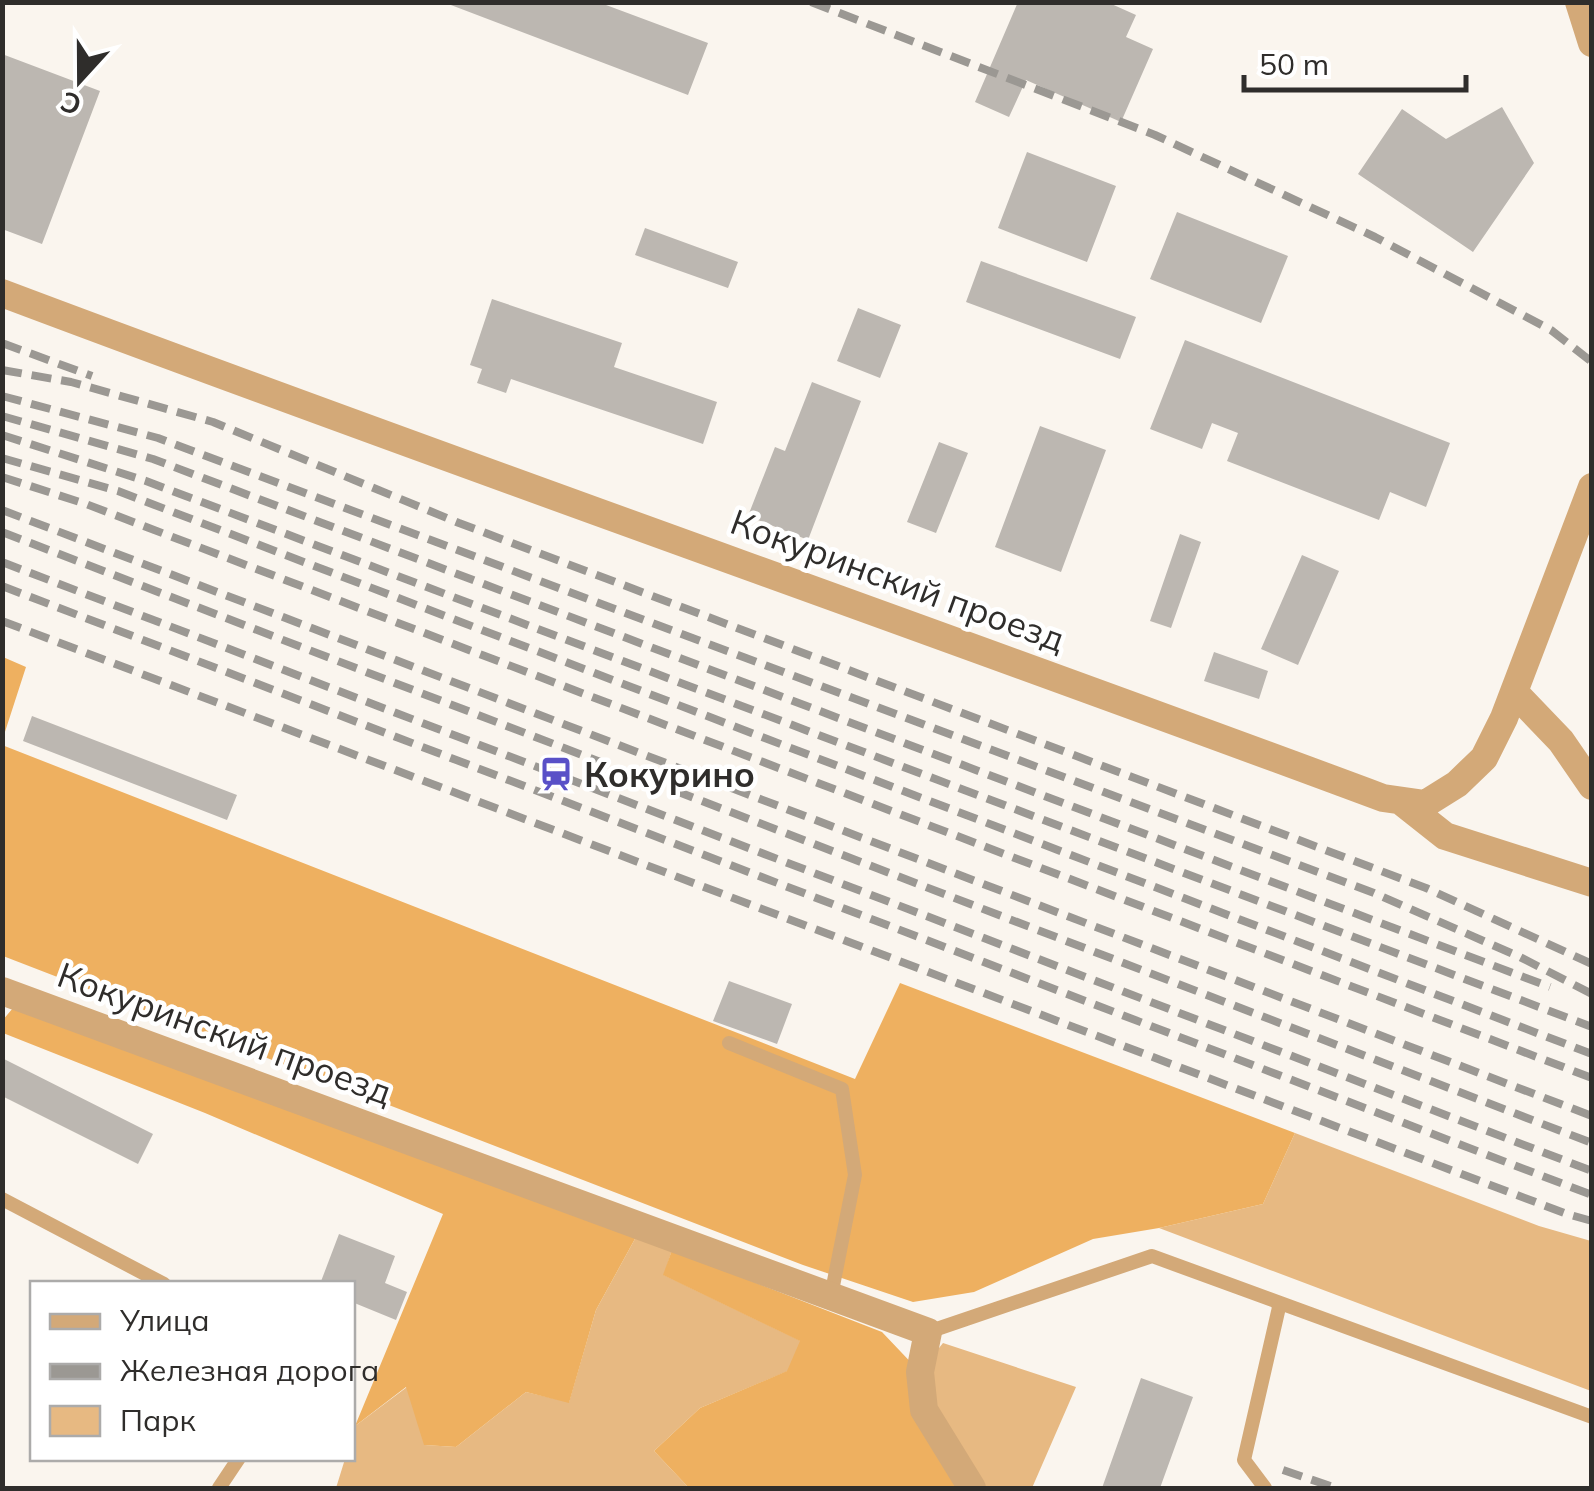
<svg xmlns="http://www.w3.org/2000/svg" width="1594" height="1491" viewBox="0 0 1594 1491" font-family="Mulish,sans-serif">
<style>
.green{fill:#e7b982}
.forest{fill:#eeb060}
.building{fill:#bcb7b1}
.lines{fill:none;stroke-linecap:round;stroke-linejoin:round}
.lane{stroke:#d3a978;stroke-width:14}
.street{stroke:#d3a978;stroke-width:28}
.rail{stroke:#9b9893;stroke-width:8;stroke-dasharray:20 10;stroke-linecap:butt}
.labels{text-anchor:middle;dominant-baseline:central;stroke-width:9;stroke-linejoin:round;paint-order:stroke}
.street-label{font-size:35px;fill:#2f2d2b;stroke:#fff}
.poi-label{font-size:35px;font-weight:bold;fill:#2f2d2b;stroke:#fff;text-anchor:start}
</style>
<rect width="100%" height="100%" fill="#faf5ee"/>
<path class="green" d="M 1295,1133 L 1539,1226 L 1591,1241 L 1591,1391 L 1159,1228 L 1263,1204 Z
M 636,1237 L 672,1250 L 664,1275 L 801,1341 L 788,1371 L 700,1408 L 654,1451 L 689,1488 L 336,1488 L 345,1459 L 352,1458 L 353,1435 L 355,1426 L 407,1387 L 425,1445 L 456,1447 L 526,1392 L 569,1402 L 596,1310 Z
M 943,1343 L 1076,1387 L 1032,1488 L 972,1488 L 920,1372 Z"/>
<path class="forest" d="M 3,657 L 26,667 L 3,738 Z
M 2,745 L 855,1079 L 900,983 L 1295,1133 L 1263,1204 L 1159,1228 L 1093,1239 L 974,1292 L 913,1302 L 803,1265 L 3,956 Z
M 13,1008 L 636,1237 L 596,1310 L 569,1403 L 526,1392 L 456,1447 L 424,1445 L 406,1387 L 355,1426 L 443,1214 L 205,1113 L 3,1033 L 2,1021 Z
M 672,1250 L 882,1332 L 920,1372 L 972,1488 L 689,1488 L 654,1451 L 700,1408 L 787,1371 L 800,1341 L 663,1275 Z"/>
<path class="building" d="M 443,2 L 598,2 L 708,43 L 688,95 Z
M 1018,2 L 1107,2 L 1136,15 L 1126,37 L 1153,49 L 1121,122 L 1026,80 L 1009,117 L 975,102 Z
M 2,54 L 100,91 L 42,244 L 2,229 Z
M 1502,107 L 1534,163 L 1473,252 L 1358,174 L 1402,109 L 1446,139 Z
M 1027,152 L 1116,186 L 1087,262 L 998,228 Z
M 1177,212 L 1288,256 L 1261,323 L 1150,279 Z
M 645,228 L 738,262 L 728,288 L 635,255 Z
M 981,261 L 1136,317 L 1120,359 L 966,302 Z
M 492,299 L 622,343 L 614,367 L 717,402 L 703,444 L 511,379 L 506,393 L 477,383 L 482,369 L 470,365 Z
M 858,308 L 901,325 L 880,378 L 837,361 Z
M 1185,340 L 1450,443 L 1426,507 L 1390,492 L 1379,520 L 1227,461 L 1238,433 L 1212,423 L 1202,449 L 1150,429 Z
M 812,382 L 861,401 L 808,540 L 748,516 L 775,447 L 785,451 Z
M 1040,426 L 1106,450 L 1061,572 L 995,547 Z
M 939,442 L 968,453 L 936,533 L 907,522 Z
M 1180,534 L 1201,542 L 1171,628 L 1150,621 Z
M 1302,555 L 1339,571 L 1298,665 L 1261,649 Z
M 1214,652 L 1268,671 L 1259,699 L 1204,681 Z
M 32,716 L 237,795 L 227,820 L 23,741 Z
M 729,981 L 792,1004 L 777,1044 L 713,1021 Z
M 2,1058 L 153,1134 L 138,1164 L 2,1096 Z
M 339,1234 L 395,1256 L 385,1283 L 407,1292 L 396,1320 L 352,1302 L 352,1284 L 320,1284 Z
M 1141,1378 L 1193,1397 L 1160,1488 L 1102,1488 Z"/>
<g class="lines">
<path class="lane" d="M 729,1043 L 842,1089 L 855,1175 L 831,1296
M 2,1199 L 164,1284
M 928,1332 L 1152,1256 L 1592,1417
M 219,1488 L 239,1458
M 1265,1488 L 1244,1460 L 1280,1303"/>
<path class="street" d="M 1579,2 L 1592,43
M 2,293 C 461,466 924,627 1383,798 L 1425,804 L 1457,784 L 1484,758 L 1504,718 L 1592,487
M 1514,692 L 1561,741 L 1592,786
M 1402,802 L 1445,836 L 1592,883
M 2,991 L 928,1332 L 920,1372 L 924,1410 L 972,1488"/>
<path class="rail" d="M 811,2 L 1155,135 L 1375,237 L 1551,330 L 1592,362
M 2,343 L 92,376
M 2,370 L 71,382 L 213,422 L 459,523 L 1426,888 L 1592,964
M 2,396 L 158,438 L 1374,893 L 1520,957 L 1592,994
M 2,416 L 153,459 L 1550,987
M 2,435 L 146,481 L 1592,1027
M 2,458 L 118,491 L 1592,1054
M 2,477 L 86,504 L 1592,1078
M 2,510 L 1592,1116
M 2,532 L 1592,1143
M 2,562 L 1592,1171
M 2,586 L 1592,1195
M 2,621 L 1567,1214 L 1592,1221
M 1283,1470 L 1336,1488"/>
</g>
<defs>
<g id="station-bare" transform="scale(2.7)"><path d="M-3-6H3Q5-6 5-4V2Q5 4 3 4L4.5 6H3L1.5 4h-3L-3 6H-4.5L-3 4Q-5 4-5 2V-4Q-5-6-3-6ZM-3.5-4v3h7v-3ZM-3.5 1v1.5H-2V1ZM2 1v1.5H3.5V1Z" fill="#5950c7" stroke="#fff" stroke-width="2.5" paint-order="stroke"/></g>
</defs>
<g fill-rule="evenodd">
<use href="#station-bare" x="556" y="774"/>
</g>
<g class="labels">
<g class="street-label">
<text transform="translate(898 580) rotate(20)">Кокуринский проезд</text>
<text transform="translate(225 1033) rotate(20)">Кокуринский проезд</text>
</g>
<g class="poi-label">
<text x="584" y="774">Кокурино</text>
</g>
</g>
<rect width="1594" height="1491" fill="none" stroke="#2f2d2b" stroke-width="10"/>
<rect x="30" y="1281" width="325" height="180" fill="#ffffff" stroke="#acabaa" stroke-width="2.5"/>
<rect x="50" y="1314" width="50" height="15" fill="#d3a978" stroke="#acabaa" stroke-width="2.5"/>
<text x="120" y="1331" font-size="30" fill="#2f2d2b">Улица</text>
<rect x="50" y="1364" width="50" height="15" fill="#9b9893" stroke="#acabaa" stroke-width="2.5"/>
<text x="120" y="1381" font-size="30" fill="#2f2d2b">Железная дорога</text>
<rect x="50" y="1406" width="50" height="30" fill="#e7b982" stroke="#acabaa" stroke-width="2.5"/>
<text x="120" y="1431" font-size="30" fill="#2f2d2b">Парк</text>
<g transform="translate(80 80) rotate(201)" stroke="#ffffff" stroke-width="8" paint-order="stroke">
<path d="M0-8L18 38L0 25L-18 38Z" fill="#2f2d2b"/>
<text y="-15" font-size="28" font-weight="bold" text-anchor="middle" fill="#2f2d2b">С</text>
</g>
<path d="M1244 75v15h222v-15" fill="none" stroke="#2f2d2b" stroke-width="5"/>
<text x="1259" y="75" font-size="30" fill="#2f2d2b" stroke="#ffffff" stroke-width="8" paint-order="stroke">50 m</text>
</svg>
